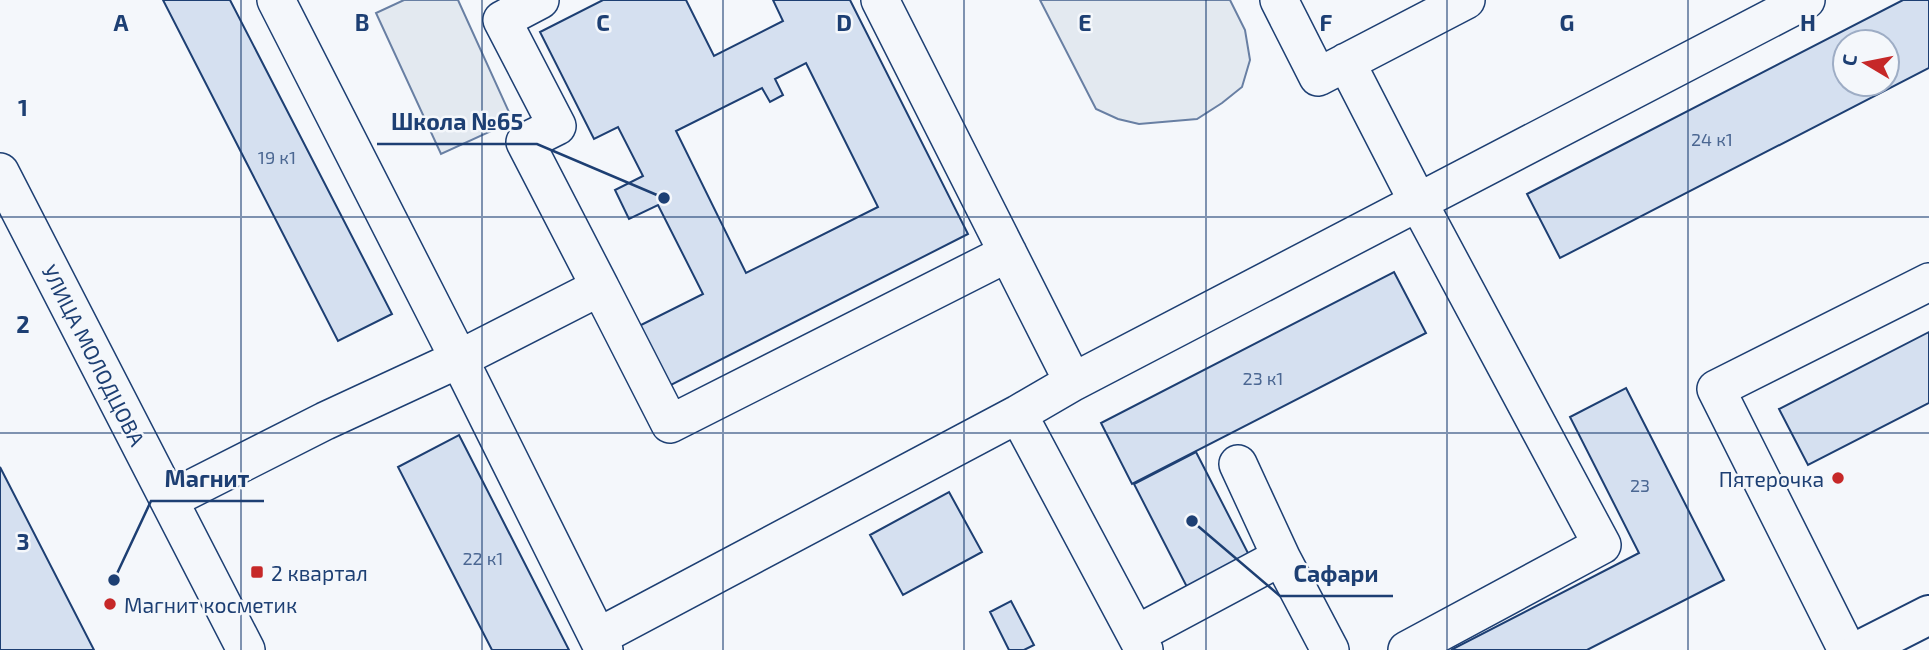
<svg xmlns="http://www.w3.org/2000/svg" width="1929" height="650" viewBox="0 0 1929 650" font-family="'Exo 2',sans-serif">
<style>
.green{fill:#e3e9f0;stroke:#687fa3;stroke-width:2}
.building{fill:#d5e0f0;stroke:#1d3f73;stroke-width:2;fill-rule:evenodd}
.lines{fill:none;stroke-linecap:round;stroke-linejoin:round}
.minor-casing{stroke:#1d3f73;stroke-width:40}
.major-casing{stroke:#1d3f73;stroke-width:42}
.minor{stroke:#f4f7fb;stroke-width:37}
.major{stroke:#f4f7fb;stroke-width:38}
.grid{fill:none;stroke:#1d3f73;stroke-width:2;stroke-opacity:0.55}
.poi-dot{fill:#c62828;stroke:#f4f7fb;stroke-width:2.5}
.labels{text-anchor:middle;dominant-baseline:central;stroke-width:5;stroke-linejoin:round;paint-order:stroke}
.number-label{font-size:18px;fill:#4b6792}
.street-label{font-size:21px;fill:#1d3f73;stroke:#f4f7fb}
.poi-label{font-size:21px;fill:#1d3f73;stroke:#f4f7fb;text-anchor:start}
.grid-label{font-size:23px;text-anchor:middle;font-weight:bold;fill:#1d3f73;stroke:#f4f7fb;stroke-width:5;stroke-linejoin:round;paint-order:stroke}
.leader{fill:none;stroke:#1d3f73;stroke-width:2.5}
.callout-dot{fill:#1d3f73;stroke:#f4f7fb;stroke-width:2.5}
.callout-label{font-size:23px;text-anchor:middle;font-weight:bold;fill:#1d3f73;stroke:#f4f7fb;stroke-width:5;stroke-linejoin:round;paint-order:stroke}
</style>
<rect width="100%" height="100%" fill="#f4f7fb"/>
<path class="green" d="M 404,0 L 458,0 L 513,121 L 441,154 L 376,13 Z
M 1040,0 L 1230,0 L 1245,30 L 1250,60 L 1242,87 L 1222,103 L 1197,119 L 1139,124 L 1118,119 L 1096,109 Z"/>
<path class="building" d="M 163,0 L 230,0 L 392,314 L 338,341 Z
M 603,0 L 686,0 L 714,56 L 783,21 L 773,0 L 850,0 L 968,234 L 669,386 L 639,326 L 703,294 L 658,205 L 629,219 L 615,190 L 643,176 L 618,127 L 594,139 L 540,32 ZM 806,63 L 878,207 L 746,273 L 676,131 L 762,88 L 770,102 L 783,95 L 775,79 Z
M 1903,0 L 1929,0 L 1929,68 L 1560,258 L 1527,194 ZM 1845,42 L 1887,42 L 1887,84 L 1845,84 Z
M 1394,272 L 1426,333 L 1132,484 L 1101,423 Z
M 1929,332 L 1929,403 L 1808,465 L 1779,409 Z
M 1626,388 L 1724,580 L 1587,650 L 1451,650 L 1639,553 L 1570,417 Z
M 459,435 L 569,650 L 492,650 L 398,467 Z
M 1196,452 L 1250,557 L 1188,589 L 1134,484 Z
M 0,467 L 94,650 L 0,650 Z
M 949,492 L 982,552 L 903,595 L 870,535 Z
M 1011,601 L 1034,645 L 1024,650 L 1009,650 L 990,612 Z"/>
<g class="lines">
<g class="minor-casing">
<path id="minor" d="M 540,0 L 502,20 L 557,126 L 525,142 L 600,287
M 880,0 L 1073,382
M 1279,0 L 1318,77 L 1466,0
M 1346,62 L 1418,202 L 1602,545 L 1407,650
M 0,172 L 246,650
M 1018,414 L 1144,650
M 1238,464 L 1281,557
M 169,500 L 325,421 L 459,359 L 276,0
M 1137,634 L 1281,557 L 1330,650
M 598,637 L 1018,414 L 1073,382 L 1806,0
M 604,650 L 459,359 L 600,287 L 670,424 L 1008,253
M 1847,650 L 1716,389 L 1929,282"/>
</g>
<g class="major-casing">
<path id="major" d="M 1860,650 L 1929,615"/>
</g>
<use href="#minor" class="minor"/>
<use href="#major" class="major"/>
</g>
<path class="grid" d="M 241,0 L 241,650M 482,0 L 482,650M 723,0 L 723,650M 964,0 L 964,650M 1206,0 L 1206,650M 1447,0 L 1447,650M 1688,0 L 1688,650M 0,217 L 1929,217M 0,433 L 1929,433"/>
<g class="poi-dot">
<circle cx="1838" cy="478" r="7"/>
<rect x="250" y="565" width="14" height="14" rx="3.5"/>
<circle cx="110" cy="604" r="7"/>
</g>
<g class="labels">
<g class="number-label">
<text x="1712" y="139">24 к1</text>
<text x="277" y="157">19 к1</text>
<text x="1263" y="378">23 к1</text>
<text x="1640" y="485">23</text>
<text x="483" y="558">22 к1</text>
</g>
<g class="street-label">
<text transform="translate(94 355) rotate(63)">УЛИЦА МОЛОДЦОВА</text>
</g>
<g class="poi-label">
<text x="1824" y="478" text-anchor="end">Пятерочка</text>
<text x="271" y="572">2 квартал</text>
<text x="124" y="604">Магнит косметик</text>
</g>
</g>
<g class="grid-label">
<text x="121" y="31">A</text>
<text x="362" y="31">B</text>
<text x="603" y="31">C</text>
<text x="844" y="31">D</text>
<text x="1085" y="31">E</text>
<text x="1326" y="31">F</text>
<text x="1567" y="31">G</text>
<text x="1808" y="31">H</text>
<text x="23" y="116">1</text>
<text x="23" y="333">2</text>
<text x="23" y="550">3</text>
</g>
<path class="leader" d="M664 198L537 144H377M114 580L151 501H264M1192 521L1280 596H1393"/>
<g class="callout-dot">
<circle cx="664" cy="198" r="7"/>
<circle cx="114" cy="580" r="7"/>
<circle cx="1192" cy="521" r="7"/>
</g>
<g class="callout-label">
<text x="457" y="130">Школа №65</text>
<text x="207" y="487">Магнит</text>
<text x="1336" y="582">Сафари</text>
</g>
<g transform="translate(1866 63) rotate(280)"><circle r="33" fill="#f4f7fb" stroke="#9eadc5" stroke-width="2"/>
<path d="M0-5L12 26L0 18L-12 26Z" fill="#c62828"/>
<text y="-10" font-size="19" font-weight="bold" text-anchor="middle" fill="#1d3f73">С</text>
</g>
</svg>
